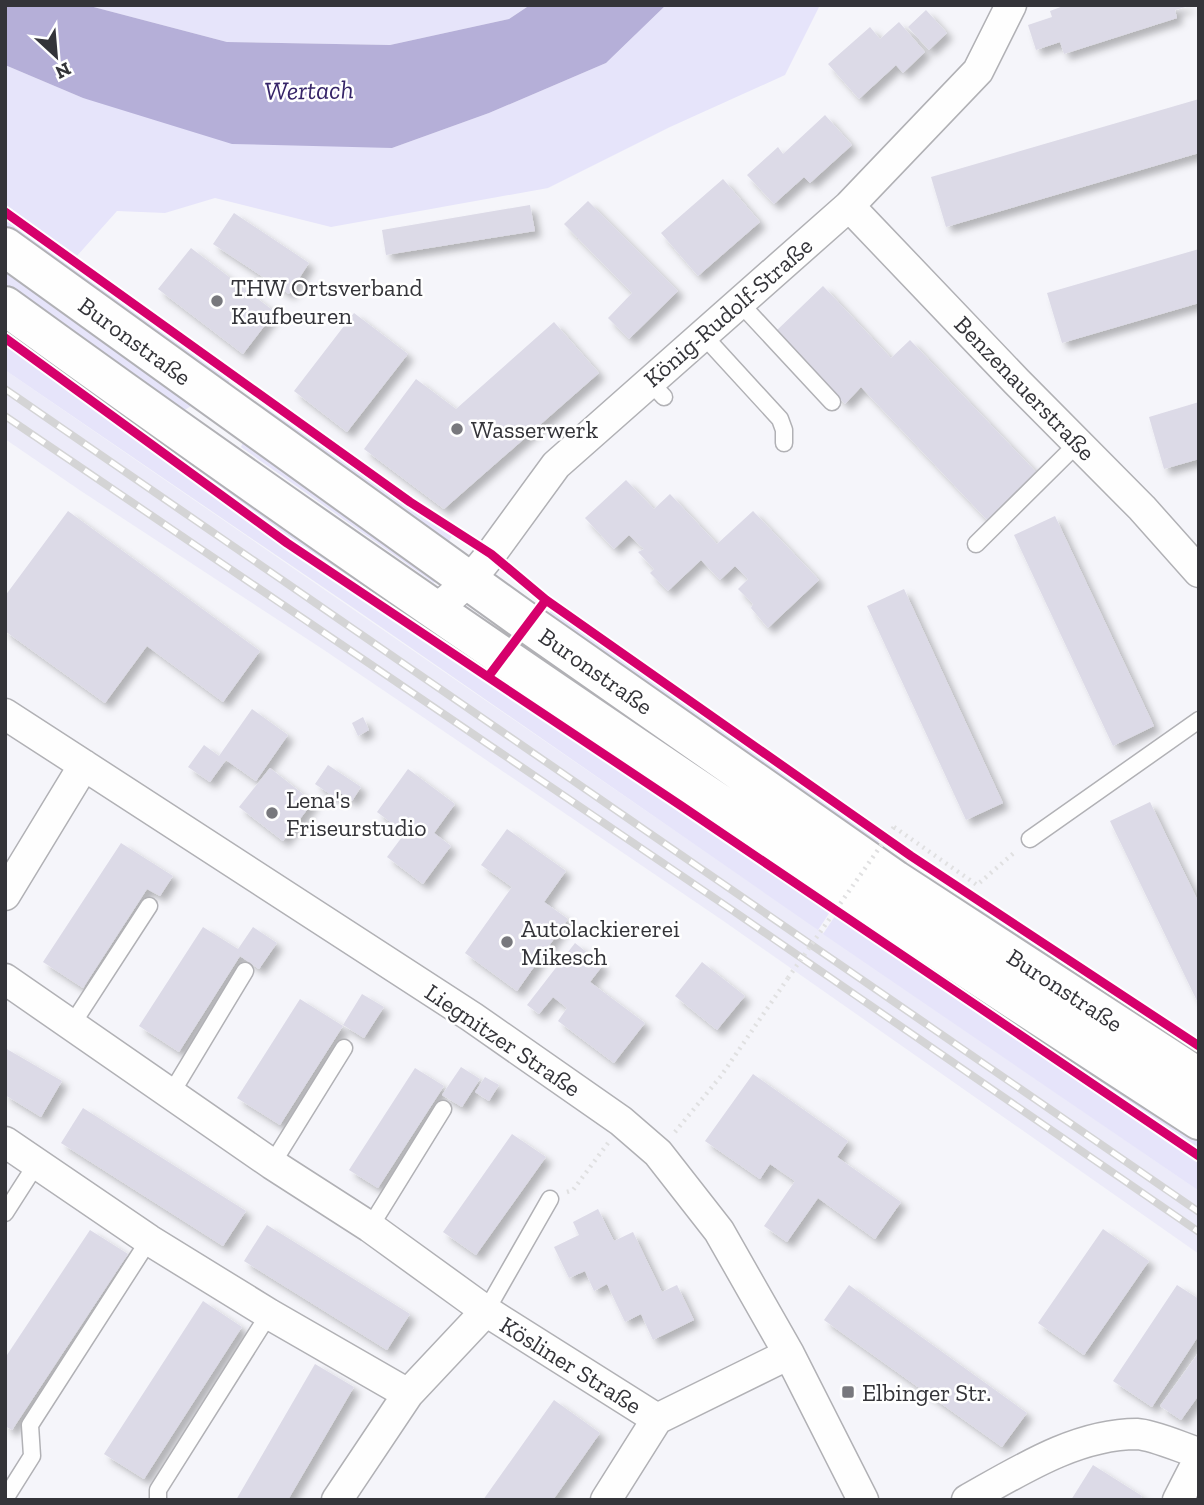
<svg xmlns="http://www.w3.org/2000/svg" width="1204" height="1505" viewBox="0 0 1204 1505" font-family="'Zilla Slab',serif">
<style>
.built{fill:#ecebf9}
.green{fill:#e6e4fa}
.water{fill:#b5afd8}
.building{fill:#dcdae7;filter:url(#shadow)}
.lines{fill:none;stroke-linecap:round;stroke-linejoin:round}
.lane-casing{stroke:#b1b1b5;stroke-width:19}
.street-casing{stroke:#b1b1b5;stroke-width:33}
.secondary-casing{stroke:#b1b1b5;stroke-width:42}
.path{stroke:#e0e0e1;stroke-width:4.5;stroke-dasharray:2 5;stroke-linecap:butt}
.lane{stroke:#fefefe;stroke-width:16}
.street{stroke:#fefefe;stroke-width:30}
.secondary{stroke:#fefefe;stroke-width:38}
.rail-casing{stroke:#d4d4d5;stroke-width:8}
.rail{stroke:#fff;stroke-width:5;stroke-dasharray:16;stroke-linecap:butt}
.path-bridge{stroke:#e0e0e1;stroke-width:4.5;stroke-dasharray:2 5;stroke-linecap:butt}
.cycleway-casing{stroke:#fff;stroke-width:13}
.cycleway{stroke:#d6006c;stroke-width:9}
.poi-dot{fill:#78787d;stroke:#fff;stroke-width:2.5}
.labels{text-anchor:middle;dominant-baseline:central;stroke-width:5;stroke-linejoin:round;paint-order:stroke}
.poi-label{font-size:24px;fill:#343439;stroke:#fff;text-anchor:start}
.street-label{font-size:24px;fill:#343439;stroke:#fff}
.water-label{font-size:26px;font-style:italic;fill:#362568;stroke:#fff}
</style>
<defs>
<filter id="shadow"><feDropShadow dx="6" dy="6" stdDeviation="3.5" flood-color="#0004"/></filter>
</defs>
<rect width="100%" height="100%" fill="#f5f5fa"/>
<path class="built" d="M 5,370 L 1199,1191 L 1199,1254 L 722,920 L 324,650 L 81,491 L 5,439 Z"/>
<path class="green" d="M 86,5 L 530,5 L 509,19 L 390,45 L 227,42 Z
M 666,5 L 820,5 L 785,75 L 670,127 L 548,188 L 331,227 L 215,198 L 165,213 L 117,211 L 76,257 L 5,204 L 5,65 L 83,98 L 392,148 L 489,113 L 606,63 Z
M 5,217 L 67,263 L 231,378 L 226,388 L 5,233 Z
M 5,264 L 195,403 L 182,412 L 158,397 L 5,283 Z
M 5,321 L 482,664 L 479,668 L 290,542 L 5,335 Z
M 5,343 L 283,545 L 676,807 L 830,912 L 818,930 L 355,609 L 5,370 Z
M 260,404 L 452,536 L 449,541 L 400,511 L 256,410 Z
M 245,437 L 440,575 L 434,583 L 241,447 Z
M 551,610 L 881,839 L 874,848 L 548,616 Z
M 498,676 L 1199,1134 L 1199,1151 L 495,678 Z
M 978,908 L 1199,1054 L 1199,1064 L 972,916 Z
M 835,916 L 1199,1162 L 1199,1191 L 823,934 Z"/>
<path class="water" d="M 5,5 L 86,5 L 227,42 L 390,45 L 509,19 L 530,5 L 666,5 L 606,63 L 489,113 L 392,148 L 232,144 L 83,98 L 5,65 Z"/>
<path class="building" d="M 1066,5 L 1189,5 L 1189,6 L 1175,10 L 1177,18 L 1064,54 L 1060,42 L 1036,50 L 1028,25 L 1052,17 L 1050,11 Z
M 926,10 L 947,33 L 929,50 L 908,27 Z
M 899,22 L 925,52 L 903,73 L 896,65 L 859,99 L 828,64 L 870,27 L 880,39 Z
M 1199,99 L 1199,153 L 946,227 L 931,177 Z
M 825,115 L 852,145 L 810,183 L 804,177 L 774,204 L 747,175 L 778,147 L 783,154 Z
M 723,179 L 760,222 L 698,276 L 661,233 Z
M 588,201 L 678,291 L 629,339 L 608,318 L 632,293 L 564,224 Z
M 530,205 L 535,231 L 386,255 L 382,230 Z
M 234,213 L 309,263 L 289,294 L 213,244 Z
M 191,248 L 275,312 L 243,354 L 158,289 Z
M 1199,249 L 1199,303 L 1062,343 L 1047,293 Z
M 823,286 L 891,358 L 910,340 L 1037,473 L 988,521 L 861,387 L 845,404 L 775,332 Z
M 354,313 L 408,354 L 347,432 L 294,391 Z
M 554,322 L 599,373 L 444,509 L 364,449 L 416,379 L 456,409 Z
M 1199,402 L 1199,459 L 1164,469 L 1149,417 Z
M 626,480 L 654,509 L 670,494 L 717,544 L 753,511 L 819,580 L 768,628 L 751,608 L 753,604 L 738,589 L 748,579 L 735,566 L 720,580 L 701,560 L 668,591 L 650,573 L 654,569 L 638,552 L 644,549 L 629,535 L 614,549 L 585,518 Z
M 68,511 L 260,651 L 223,702 L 147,646 L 105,703 L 5,631 L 5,596 Z
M 1055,516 L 1154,726 L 1113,746 L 1014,535 Z
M 904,589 L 1003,803 L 966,820 L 867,606 Z
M 252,709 L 288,735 L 256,781 L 226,760 L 210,782 L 188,767 L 204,745 L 219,756 Z
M 363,717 L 369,730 L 358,736 L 352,723 Z
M 328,765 L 361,787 L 352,801 L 339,792 L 336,798 L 315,784 Z
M 270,768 L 313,802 L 283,841 L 239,807 Z
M 408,769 L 455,804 L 434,833 L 451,846 L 423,884 L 387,857 L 405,833 L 377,812 Z
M 1150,802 L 1199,903 L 1199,1005 L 1110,821 Z
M 507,829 L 566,871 L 544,902 L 568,919 L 517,991 L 465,953 L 512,887 L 481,865 Z
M 121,843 L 173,876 L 160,896 L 147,889 L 83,988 L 43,962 Z
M 203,927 L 238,949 L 253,927 L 277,943 L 259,969 L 240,956 L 179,1052 L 139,1026 Z
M 575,943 L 603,965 L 590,982 L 645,1023 L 614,1063 L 558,1021 L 567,1008 L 553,997 L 539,1014 L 527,1005 Z
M 702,962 L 745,996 L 717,1030 L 675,996 Z
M 362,994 L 384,1007 L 364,1038 L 343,1025 Z
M 300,999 L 343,1026 L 280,1125 L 237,1098 Z
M 5,1048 L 62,1081 L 41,1117 L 5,1095 Z
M 461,1067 L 480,1079 L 462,1107 L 442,1095 Z
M 415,1068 L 444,1086 L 378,1188 L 349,1170 Z
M 753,1074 L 848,1141 L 837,1157 L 901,1202 L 875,1239 L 818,1198 L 787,1242 L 764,1226 L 795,1181 L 770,1164 L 760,1179 L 705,1141 Z
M 485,1077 L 499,1085 L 489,1101 L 475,1092 Z
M 83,1108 L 246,1211 L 223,1246 L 61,1143 Z
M 512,1134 L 546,1157 L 476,1255 L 443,1232 Z
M 598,1209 L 614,1241 L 633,1232 L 662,1292 L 677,1285 L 694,1320 L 653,1340 L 641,1314 L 625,1322 L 607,1284 L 594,1291 L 585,1271 L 569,1278 L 554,1247 L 579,1235 L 573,1222 Z
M 267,1225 L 410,1314 L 387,1350 L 244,1261 Z
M 1103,1229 L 1149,1261 L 1084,1355 L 1038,1323 Z
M 90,1230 L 128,1254 L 12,1430 L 5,1426 L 5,1358 Z
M 849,1285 L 1027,1413 L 1002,1447 L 824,1320 Z
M 1177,1285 L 1199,1299 L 1199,1335 L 1152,1407 L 1113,1381 Z
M 203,1301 L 242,1327 L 144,1479 L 104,1454 Z
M 1199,1352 L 1199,1395 L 1181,1420 L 1160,1406 Z
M 315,1364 L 354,1387 L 292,1493 L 288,1500 L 236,1500 Z
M 554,1400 L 600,1433 L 553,1500 L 483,1500 Z
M 1093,1465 L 1142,1496 L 1140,1500 L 1071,1500 Z"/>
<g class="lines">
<g class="lane-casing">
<path id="lane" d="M 739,302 L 832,402
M 703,335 L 780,419 L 784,430 L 784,443
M 649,381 L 664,397
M 976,544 L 1078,443
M 1030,839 L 1199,720
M 71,1026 L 149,906
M 172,1092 L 245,971
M 272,1164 L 344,1048
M 5,1213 L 37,1163
M 370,1227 L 443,1109
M 486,1311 L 550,1199
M 5,1499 L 32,1456 L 30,1425 L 149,1240
M 158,1500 L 158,1490 L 269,1314"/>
</g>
<g class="street-casing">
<path id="street" d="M 849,206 L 1017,382 L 1142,508 L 1199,572
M 434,612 L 469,581 L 491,554 L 556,465 L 849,206 L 978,71 L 1011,5
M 5,714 L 472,1017 L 621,1121 L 658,1153 L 719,1231 L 789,1354 L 863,1500
M 5,895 L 84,765
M 5,979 L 272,1164 L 370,1227 L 486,1311 L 657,1419
M 5,1142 L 149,1240 L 269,1314 L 408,1394 L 337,1500
M 408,1394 L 486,1311
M 606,1500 L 657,1419 L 789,1354
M 967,1500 C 1019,1471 1076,1434 1137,1434 C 1154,1435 1182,1448 1199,1453
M 1178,1500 L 1199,1459"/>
</g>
<g class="secondary-casing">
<path id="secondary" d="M 5,247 L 529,624 L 895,880 L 1199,1078
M 5,306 C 395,589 795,858 1199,1120"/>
</g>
<path class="path" d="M 894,827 L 977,885 L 1016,851
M 675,1132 L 721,1076 L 788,978
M 567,1192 L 573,1190 L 608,1143"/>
<use href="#lane" class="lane"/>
<use href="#street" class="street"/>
<use href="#secondary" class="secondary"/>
<g class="rail-casing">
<path id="rail" d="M 5,389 L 1199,1212
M 5,416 L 732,910 L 1199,1232"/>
</g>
<use href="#rail" class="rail"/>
<path class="path-bridge" d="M 788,978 L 894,827"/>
<g class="cycleway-casing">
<path id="cycleway" d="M 5,212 L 410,502 L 491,554 L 546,600 L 911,856 L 1199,1046
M 5,338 L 287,543 L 680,805 L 1199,1156
M 488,677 L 546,600"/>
</g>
<use href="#cycleway" class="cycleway"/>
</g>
<g class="poi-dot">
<circle cx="217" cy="301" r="7"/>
<circle cx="457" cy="429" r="7"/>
<circle cx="272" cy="813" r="7"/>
<circle cx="507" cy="942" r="7"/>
<rect x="841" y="1385" width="14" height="14" rx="3.5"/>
</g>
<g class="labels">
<g class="poi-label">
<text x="231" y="287">THW Ortsverband<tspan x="231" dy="28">Kaufbeuren</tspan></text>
<text x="471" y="429">Wasserwerk</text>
<text x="286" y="799">Lena's<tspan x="286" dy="28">Friseurstudio</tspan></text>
<text x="521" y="928">Autolackiererei<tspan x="521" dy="28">Mikesch</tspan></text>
<text x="862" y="1392">Elbinger Str.</text>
</g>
<g class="street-label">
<text transform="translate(728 312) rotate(-41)">König-Rudolf-Straße</text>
<text transform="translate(135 341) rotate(36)">Buronstraße</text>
<text transform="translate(1025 388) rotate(46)">Benzenauerstraße</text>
<text transform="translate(596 671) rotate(35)">Buronstraße</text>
<text transform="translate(1065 990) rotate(33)">Buronstraße</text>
<text transform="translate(503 1040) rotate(34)">Liegnitzer Straße</text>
<text transform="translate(571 1365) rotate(32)">Kösliner Straße</text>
</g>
<g class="water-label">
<text transform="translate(309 90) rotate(-1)">Wertach</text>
</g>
</g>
<rect width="1204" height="1505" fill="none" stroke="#343439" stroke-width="14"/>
<g transform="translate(56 56) rotate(154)" stroke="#ffffff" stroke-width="5" paint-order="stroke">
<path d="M0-5L12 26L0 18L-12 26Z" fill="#343439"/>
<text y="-10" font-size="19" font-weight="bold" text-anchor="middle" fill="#343439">N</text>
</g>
</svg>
